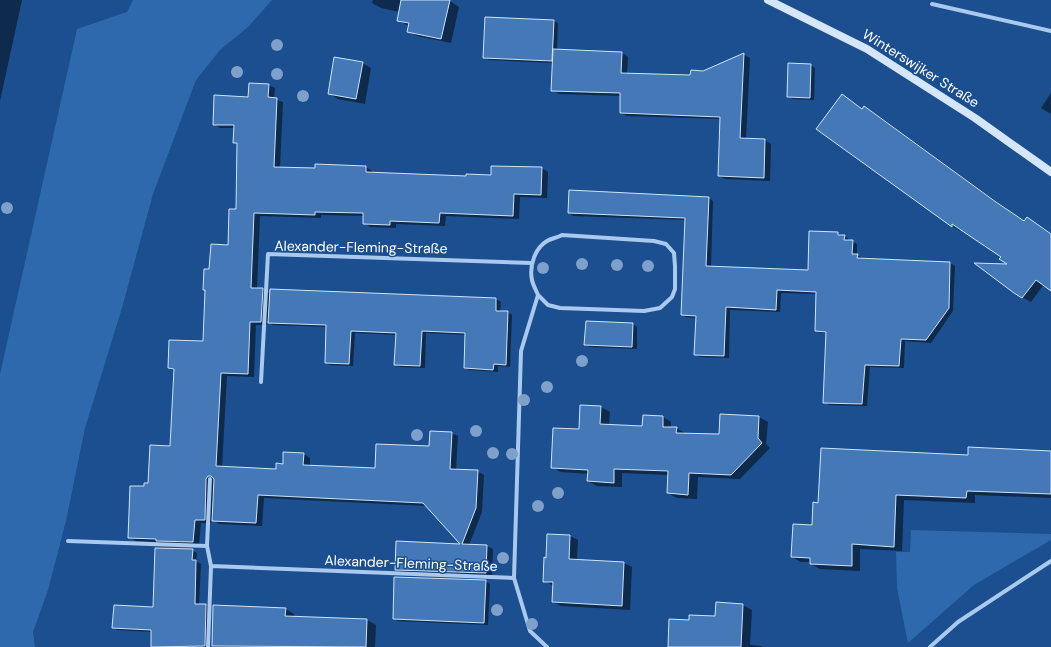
<svg xmlns="http://www.w3.org/2000/svg" width="1051" height="647" viewBox="0 0 1051 647" font-family="'DM Sans',sans-serif">
<style>
.green{fill:#2e69ad}
.shadow{fill:#0007}
.building{fill:#4478b7;stroke:#cfe3fa}
.lines{fill:none;stroke-linecap:round;stroke-linejoin:round}
.minor{stroke:#a9c9ee;stroke-width:4}
.secondary{stroke:#d6e6fa;stroke-width:8}
.tree{fill:#7ea0ca}
.labels{text-anchor:middle;dominant-baseline:central;stroke-width:3;stroke-linejoin:round;paint-order:stroke}
.street-label{font-size:14px;fill:#fff;stroke:#1b4f8f}
</style>
<rect width="100%" height="100%" fill="#1b4f8f"/>
<path class="green" d="M 133,0 L 272,0 L 248,27 L 220,50 L 196,80 L 153,194 L 122,308 L 85,428 L 66,521 L 48,590 L 33,632 L 35,647 L 0,647 L 0,374 L 77,29 L 127,12 Z
M 911,530 L 1051,534 L 1051,540 L 974,585 L 908,643 L 897,588 L 896,552 L 910,552 Z"/>
<path class="shadow" d="M 0,0 L 22,0 L 0,101 Z
M 373,0 L 444,0 L 450,1 L 459,7 L 451,43 L 417,36 L 408,31 L 409,26 L 398,20 L 400,12 L 381,8 L 372,3 Z
M 554,21 L 558,23 L 557,50 L 622,53 L 628,57 L 627,74 L 691,76 L 744,55 L 750,58 L 746,139 L 765,140 L 771,144 L 770,181 L 725,179 L 719,176 L 721,119 L 627,116 L 621,113 L 621,96 L 559,94 L 552,90 L 553,63 L 489,60 L 484,57 Z
M 362,63 L 371,68 L 365,104 L 338,99 L 329,93 Z
M 811,65 L 815,68 L 814,100 L 793,99 L 788,97 Z
M 268,85 L 275,88 L 274,99 L 283,102 L 280,168 L 316,169 L 316,165 L 366,167 L 372,171 L 372,173 L 467,177 L 492,176 L 542,168 L 548,172 L 547,198 L 520,197 L 519,219 L 446,216 L 445,226 L 396,224 L 396,228 L 370,227 L 364,223 L 364,216 L 321,215 L 321,218 L 260,216 L 257,289 L 262,289 L 270,294 L 271,290 L 496,299 L 501,302 L 500,312 L 508,312 L 512,315 L 510,367 L 498,366 L 498,372 L 469,370 L 465,368 L 466,335 L 426,333 L 425,368 L 400,367 L 395,365 L 397,335 L 355,333 L 353,366 L 330,365 L 326,363 L 327,327 L 273,325 L 267,321 L 267,325 L 256,325 L 254,377 L 227,376 L 222,467 L 277,470 L 304,454 L 310,458 L 310,466 L 376,469 L 430,447 L 451,433 L 458,436 L 456,470 L 477,471 L 484,475 L 482,512 L 469,545 L 487,546 L 493,549 L 492,576 L 402,573 L 396,569 L 462,545 L 427,506 L 264,498 L 262,526 L 219,524 L 211,519 L 211,523 L 201,523 L 199,545 L 163,544 L 159,542 L 136,541 L 129,537 L 145,487 L 149,484 L 170,447 L 175,371 L 169,368 L 204,343 L 206,291 L 204,290 L 210,270 L 229,246 L 237,210 L 238,144 L 234,142 L 235,128 L 220,128 L 214,124 Z
M 1051,93 L 1051,114 L 1041,108 Z
M 851,100 L 863,109 L 864,107 L 873,112 L 1025,222 L 1027,218 L 1051,234 L 1051,290 L 1044,284 L 1031,302 L 1022,297 L 1010,265 L 1002,257 L 960,228 L 960,231 L 952,226 L 818,128 Z
M 709,198 L 713,201 L 711,267 L 809,271 L 838,233 L 849,239 L 849,241 L 852,241 L 857,244 L 857,255 L 862,258 L 862,259 L 950,263 L 955,266 L 953,311 L 931,343 L 905,341 L 904,368 L 870,367 L 867,406 L 829,405 L 824,402 L 827,333 L 820,333 L 816,331 L 817,294 L 781,293 L 780,312 L 730,310 L 729,358 L 700,357 L 695,355 L 697,318 L 686,317 L 682,315 L 686,220 L 573,216 L 569,213 Z
M 633,324 L 637,327 L 637,349 L 590,347 L 585,345 Z
M 601,407 L 610,412 L 609,425 L 643,427 L 663,417 L 671,422 L 671,428 L 676,428 L 685,433 L 720,435 L 721,416 L 759,417 L 768,422 L 766,444 L 770,448 L 740,479 L 698,477 L 697,499 L 677,498 L 668,493 L 669,475 L 622,473 L 622,487 L 597,486 L 588,481 L 589,474 L 561,472 L 552,467 L 580,430 Z
M 1051,452 L 1051,498 L 975,495 L 975,503 L 904,500 L 902,551 L 860,549 L 860,571 L 820,569 L 811,564 L 811,562 L 801,562 L 792,557 L 813,526 L 819,504 L 969,456 Z
M 570,536 L 578,540 L 577,560 L 624,563 L 632,567 L 630,610 L 561,606 L 553,602 L 554,586 L 544,581 L 547,559 Z
M 192,550 L 197,553 L 196,561 L 201,564 L 199,605 L 206,605 L 210,608 L 209,647 L 152,647 L 152,632 L 118,630 L 113,628 L 154,608 Z
M 485,581 L 490,584 L 488,625 L 398,621 L 394,619 Z
M 743,605 L 752,610 L 750,645 L 761,646 L 763,647 L 669,647 L 690,621 L 716,617 Z
M 285,608 L 294,614 L 294,617 L 367,620 L 376,625 L 375,647 L 215,647 L 213,646 Z"/>
<path class="building" d="M 401,0 L 450,0 L 441,39 L 407,32 L 409,23 L 397,21 Z
M 485,17 L 554,20 L 552,61 L 483,58 Z
M 553,49 L 622,52 L 621,73 L 690,75 L 691,70 L 703,71 L 744,53 L 740,138 L 765,139 L 764,178 L 718,176 L 720,117 L 620,113 L 620,93 L 551,91 Z
M 334,57 L 363,62 L 356,99 L 328,94 Z
M 788,63 L 811,64 L 810,98 L 787,97 Z
M 249,83 L 269,84 L 268,97 L 277,98 L 274,167 L 315,168 L 315,164 L 366,166 L 366,172 L 466,176 L 466,174 L 491,175 L 491,166 L 542,167 L 541,195 L 514,194 L 513,216 L 440,213 L 439,223 L 390,221 L 390,225 L 363,224 L 363,213 L 315,212 L 315,215 L 254,213 L 251,288 L 263,288 L 261,322 L 250,322 L 248,374 L 221,373 L 216,466 L 276,469 L 276,463 L 283,464 L 283,452 L 304,453 L 303,465 L 375,468 L 376,444 L 429,446 L 430,431 L 452,432 L 450,469 L 478,470 L 476,508 L 462,544 L 487,545 L 486,573 L 395,570 L 396,541 L 460,544 L 423,503 L 258,495 L 256,523 L 212,521 L 214,479 L 211,476 L 208,476 L 206,479 L 205,520 L 195,520 L 193,542 L 156,541 L 156,539 L 128,538 L 130,486 L 144,486 L 144,483 L 148,483 L 150,445 L 170,446 L 174,369 L 168,368 L 169,340 L 203,341 L 205,290 L 203,290 L 204,269 L 209,269 L 211,244 L 228,245 L 229,209 L 236,209 L 237,143 L 233,143 L 234,125 L 213,125 L 214,95 L 248,97 Z
M 842,94 L 862,109 L 864,106 L 996,202 L 1024,221 L 1027,217 L 1051,234 L 1051,291 L 1036,280 L 1022,298 L 1014,293 L 974,263 L 1007,264 L 999,259 L 1001,257 L 952,224 L 952,227 L 816,129 Z
M 569,190 L 709,197 L 706,266 L 808,270 L 809,231 L 838,232 L 838,235 L 845,235 L 844,240 L 853,240 L 852,254 L 858,254 L 857,258 L 950,262 L 949,308 L 926,340 L 901,339 L 899,366 L 865,365 L 862,404 L 823,403 L 826,332 L 815,331 L 816,292 L 777,290 L 776,310 L 726,307 L 724,356 L 694,355 L 696,316 L 681,315 L 685,218 L 568,213 Z
M 270,289 L 496,298 L 496,311 L 508,311 L 506,365 L 494,364 L 493,370 L 464,368 L 465,333 L 422,331 L 420,366 L 394,365 L 396,333 L 351,331 L 349,364 L 325,363 L 326,325 L 268,323 Z
M 586,321 L 633,323 L 632,347 L 584,345 Z
M 580,405 L 601,406 L 600,424 L 642,426 L 643,415 L 663,416 L 663,427 L 677,427 L 676,433 L 719,434 L 720,414 L 759,416 L 758,438 L 762,443 L 731,475 L 689,473 L 688,495 L 667,493 L 668,471 L 614,469 L 614,483 L 587,481 L 588,470 L 551,468 L 553,428 L 579,429 Z
M 968,447 L 1051,451 L 1051,494 L 967,491 L 966,498 L 896,495 L 894,547 L 852,544 L 852,566 L 810,564 L 810,558 L 791,557 L 793,524 L 812,525 L 813,502 L 818,503 L 821,448 L 968,455 Z
M 547,534 L 570,535 L 569,559 L 624,562 L 622,606 L 552,602 L 553,582 L 543,582 L 544,557 L 546,558 Z
M 155,548 L 193,549 L 192,560 L 196,560 L 195,604 L 206,604 L 205,646 L 151,647 L 151,630 L 112,628 L 114,605 L 153,607 Z
M 394,577 L 486,580 L 484,623 L 393,619 Z
M 716,602 L 743,604 L 741,647 L 668,647 L 669,619 L 689,620 L 689,615 L 715,616 Z
M 213,605 L 286,608 L 285,616 L 367,619 L 366,647 L 212,646 Z"/>
<g class="lines">
<path class="minor" d="M 932,4 L 1051,31
M 538,295 L 548,305 L 560,308 L 644,311 L 660,308 L 672,297 L 675,289 L 675,266 L 674,253 L 666,244 L 654,241 L 562,235 C 557,238 552,238 547,241 C 535,248 529,266 532,280 C 533,285 536,290 538,295 L 521,351 L 514,578 L 530,631 L 547,647
M 261,382 L 268,254 L 532,263
M 68,541 L 207,546 L 211,566 L 514,578
M 207,546 L 210,479
M 208,647 L 211,566
M 930,647 L 958,622 L 1051,561"/>
<path class="secondary" d="M 768,0 L 867,49 L 975,118 L 1051,172"/>
</g>
<g class="tree">
<circle cx="277" cy="45" r="6"/>
<circle cx="237" cy="72" r="6"/>
<circle cx="277" cy="74" r="6"/>
<circle cx="303" cy="96" r="6"/>
<circle cx="7" cy="208" r="6"/>
<circle cx="582" cy="264" r="6"/>
<circle cx="617" cy="265" r="6"/>
<circle cx="648" cy="266" r="6"/>
<circle cx="543" cy="268" r="6"/>
<circle cx="582" cy="361" r="6"/>
<circle cx="547" cy="387" r="6"/>
<circle cx="524" cy="400" r="6"/>
<circle cx="476" cy="431" r="6"/>
<circle cx="417" cy="435" r="6"/>
<circle cx="493" cy="453" r="6"/>
<circle cx="512" cy="454" r="6"/>
<circle cx="558" cy="493" r="6"/>
<circle cx="538" cy="506" r="6"/>
<circle cx="503" cy="558" r="6"/>
<circle cx="497" cy="610" r="6"/>
<circle cx="532" cy="624" r="6"/>
</g>
<g class="labels">
<g class="street-label">
<text transform="translate(921 68) rotate(32)">Winterswijker Straße</text>
<text transform="translate(361 247) rotate(1)">Alexander-Fleming-Straße</text>
<text transform="translate(411 563) rotate(2)">Alexander-Fleming-Straße</text>
</g>
</g>
</svg>
